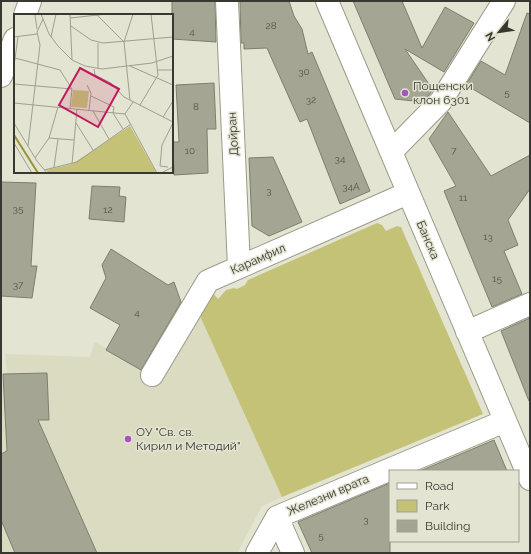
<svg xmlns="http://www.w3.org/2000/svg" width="531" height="554" viewBox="0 0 531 554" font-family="Raleway,sans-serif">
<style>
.built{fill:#dadbc1}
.green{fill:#c4c277}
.building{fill:#a5a594;stroke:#7e7e6e}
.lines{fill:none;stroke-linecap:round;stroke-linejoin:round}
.street-casing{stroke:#9a9a89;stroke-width:24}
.street{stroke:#fff;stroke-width:22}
.poi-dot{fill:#a753c2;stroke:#e4e4d2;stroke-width:1.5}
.labels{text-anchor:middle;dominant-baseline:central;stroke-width:3;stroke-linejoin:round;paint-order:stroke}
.number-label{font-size:10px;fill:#53534a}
.poi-label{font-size:12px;fill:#383831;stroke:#e4e4d2;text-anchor:start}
.street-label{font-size:12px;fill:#383831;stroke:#e4e4d2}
.inset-river{fill:none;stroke:#979431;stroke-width:2}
.inset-road{fill:none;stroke:#9f9f92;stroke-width:1}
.view{fill:#c2185b;fill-opacity:0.15;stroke:#c2185b;stroke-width:2}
.inset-edge{fill:none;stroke:#383831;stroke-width:2}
</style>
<rect width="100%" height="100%" fill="#e4e4d2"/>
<path class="built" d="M 200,316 L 282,497 L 262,506 L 237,553 L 1,553 L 1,377 L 7,374 L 5,354 L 90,357 L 95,342 L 161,381 Z"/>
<path class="green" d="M 377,223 L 382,225 L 386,231 L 397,226 L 401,227 L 483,414 L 282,497 L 200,316 L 212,292 L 218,299 L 226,290 L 234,288 L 237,289 L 245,285 L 248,280 Z"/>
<path class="building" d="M 172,1 L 215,1 L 216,42 L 172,39 Z
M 240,1 L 289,1 L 294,16 L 302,29 L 308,54 L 312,52 L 370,191 L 340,204 L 307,119 L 300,122 L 267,48 L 244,49 L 244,43 L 241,43 Z
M 353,1 L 402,1 L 422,48 L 445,7 L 474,23 L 444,72 L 405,49 L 433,90 L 423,102 L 395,99 Z
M 527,13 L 530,14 L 530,123 L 466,85 L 481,61 L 505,75 Z
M 214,83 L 216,129 L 207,129 L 208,173 L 174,175 L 173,142 L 179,142 L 176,85 Z
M 448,112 L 491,176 L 530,155 L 530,189 L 508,220 L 518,245 L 504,251 L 522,294 L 492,307 L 444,191 L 456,186 L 429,139 Z
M 273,157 L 302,222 L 269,236 L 252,226 L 249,158 Z
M 1,182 L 36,183 L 31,266 L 37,266 L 32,298 L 1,296 Z
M 92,186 L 120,187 L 119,196 L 126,197 L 124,222 L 89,219 Z
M 111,249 L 168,285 L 174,282 L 181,302 L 141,370 L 106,350 L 120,325 L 90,308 L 106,278 L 102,265 Z
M 530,318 L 530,400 L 529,401 L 501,331 Z
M 47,373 L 49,420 L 38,420 L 97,553 L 15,553 L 1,520 L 1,454 L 7,451 L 3,374 Z
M 494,440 L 507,471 L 420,471 Z
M 390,483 L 390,553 L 312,553 L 298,522 Z"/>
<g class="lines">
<g class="street-casing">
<path id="street" d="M 227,1 L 239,267
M 327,1 L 530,479
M 25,15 L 30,1
M 1,76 L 15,39
M 391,152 L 441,101 L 504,1
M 467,332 L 530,304
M 152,375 L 208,281 L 408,193
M 277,517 L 293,553
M 257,553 L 277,517 L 505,421"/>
</g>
<use href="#street" class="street"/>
</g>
<g class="poi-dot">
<circle cx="405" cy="93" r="4"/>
<circle cx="128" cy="439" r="4"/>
</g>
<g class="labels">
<g class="number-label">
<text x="271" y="25">28</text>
<text x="192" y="31">4</text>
<text x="304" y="71">30</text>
<text x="507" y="92">5</text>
<text x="311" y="99">32</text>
<text x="196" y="106">8</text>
<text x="190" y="150">10</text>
<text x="454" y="150">7</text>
<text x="340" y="158">34</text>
<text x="351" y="186">34А</text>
<text x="269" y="190">3</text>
<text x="463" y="197">11</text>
<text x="18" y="208">35</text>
<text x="108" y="209">12</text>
<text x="488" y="236">13</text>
<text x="497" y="278">15</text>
<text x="18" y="284">37</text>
<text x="137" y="312">4</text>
<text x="366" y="519">3</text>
<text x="321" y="535">5</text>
</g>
<g class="poi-label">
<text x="413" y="86">Пощенски<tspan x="413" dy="14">клон 6301</tspan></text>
<text x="136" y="432">ОУ "Св. св.<tspan x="136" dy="14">Кирил и Методий"</tspan></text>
</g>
<g class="street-label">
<text transform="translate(233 134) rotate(-93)">Дойран</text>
<text transform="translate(428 240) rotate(67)">Банска</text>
<text transform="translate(258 259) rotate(-24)">Карамфил</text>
<text transform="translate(328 495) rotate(-23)">Железни врата</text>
</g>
</g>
<g transform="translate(14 14)">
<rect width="159" height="159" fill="#e4e4d2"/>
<path d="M 59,76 L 75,77 L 73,94 L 57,93 ZM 116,112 L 142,158 L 35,159 L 32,156 L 58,150 Z" fill="#c4c277"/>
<path class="inset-river" d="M 0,121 L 24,159"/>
<path class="inset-road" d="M 27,0 L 35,20 L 44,32 L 58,46 L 71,52 L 88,55 L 138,49 L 159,42M 56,0 L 58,46M 82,0 L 110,28M 21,1 L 23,15M 56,4 L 93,0M 57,12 L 77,26 L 89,29 L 159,23M 0,23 L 23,20M 37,23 L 42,0M 1,44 L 46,56 L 58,75 L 56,94M 0,52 L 4,23M 116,52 L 159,71M 80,55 L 81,61 L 97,69 L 110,83 L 159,108M 84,55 L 84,29M 143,56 L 159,56M 0,70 L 58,75M 73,71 L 77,79 L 75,96M 77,82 L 100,93 L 99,99 L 109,115M 116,86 L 110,28 L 119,0M 0,89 L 111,100M 126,91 L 144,61 L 137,0M 79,97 L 95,125M 111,100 L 143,159M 111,100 L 119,88M 149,103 L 159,87M 0,109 L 23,147 L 33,159M 62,109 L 79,136M 35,124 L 60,126M 0,129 L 18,159M 14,132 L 26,31 L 23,18 L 29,5M 21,144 L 35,124 L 44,93M 58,150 L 63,95M 40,153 L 44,125M 154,153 L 146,152 L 148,131 L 159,109M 30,156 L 63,148 L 117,110M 147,159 L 159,153"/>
<path class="view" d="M 66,54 L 105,75 L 84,113 L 45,91 Z"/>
<rect width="159" height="159" class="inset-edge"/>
</g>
<rect width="531" height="554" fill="none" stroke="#383831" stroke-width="4"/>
<rect x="389" y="470" width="130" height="72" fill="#e4e4d2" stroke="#9f9f92"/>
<rect x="397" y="483" width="20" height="6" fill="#ffffff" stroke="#9f9f92"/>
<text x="425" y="490" font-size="12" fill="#383831">Road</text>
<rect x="397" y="500" width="20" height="12" fill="#c4c277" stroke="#9f9f92"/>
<text x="425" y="510" font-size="12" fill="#383831">Park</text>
<rect x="397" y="520" width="20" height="12" fill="#a5a594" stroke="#9f9f92"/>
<text x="425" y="530" font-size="12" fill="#383831">Building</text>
<g transform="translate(499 32) rotate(241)" stroke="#e4e4d2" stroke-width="3" paint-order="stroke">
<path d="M0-3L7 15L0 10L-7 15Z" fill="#383831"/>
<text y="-6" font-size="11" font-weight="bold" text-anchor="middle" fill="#383831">N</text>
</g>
</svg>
